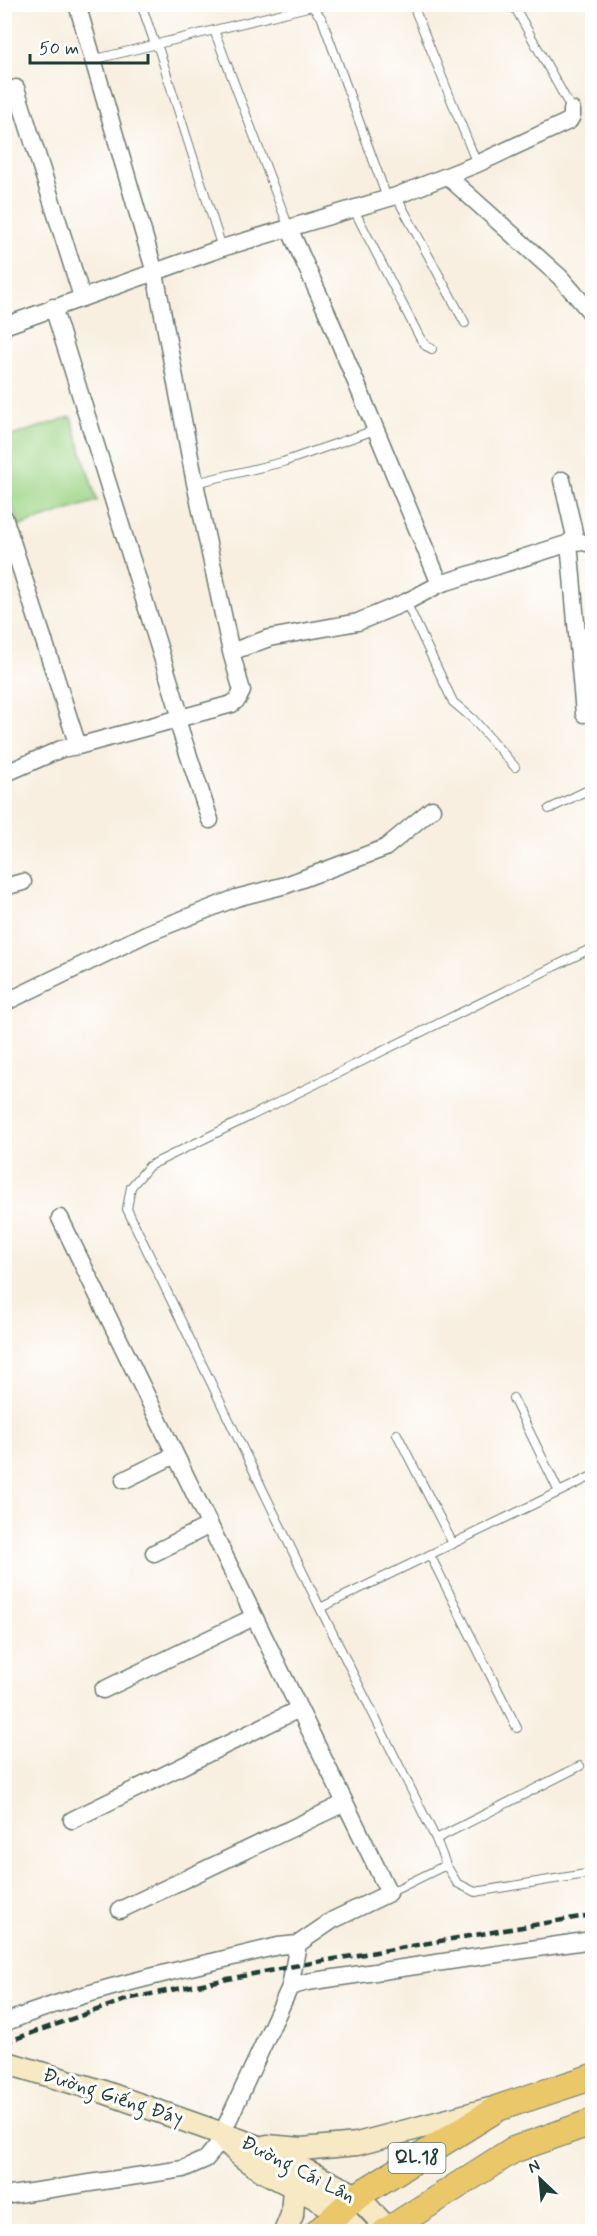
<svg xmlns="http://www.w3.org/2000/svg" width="597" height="2236" viewBox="0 0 597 2236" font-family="Mynerve,sans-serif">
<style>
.green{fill:#9ed587;stroke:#5e895e;stroke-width:1.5}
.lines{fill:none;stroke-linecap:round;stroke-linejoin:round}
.lane-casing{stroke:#6b7b70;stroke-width:10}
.street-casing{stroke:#6b7b70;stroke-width:19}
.secondary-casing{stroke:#6b7b70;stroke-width:25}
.primary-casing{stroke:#6b7b70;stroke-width:28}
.lane{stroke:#fff;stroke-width:8}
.street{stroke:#fff;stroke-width:16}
.secondary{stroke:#f7e9c3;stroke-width:22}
.primary{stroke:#eac769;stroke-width:26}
.rail{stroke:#1f3d34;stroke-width:4.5;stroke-dasharray:9 4.5;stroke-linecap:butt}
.labels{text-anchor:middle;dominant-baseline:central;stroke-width:6;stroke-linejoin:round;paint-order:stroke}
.shield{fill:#fff;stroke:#627771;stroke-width:1.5}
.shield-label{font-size:18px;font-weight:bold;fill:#1f3d34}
.street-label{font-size:20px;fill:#1f3d34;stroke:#fff}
</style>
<rect width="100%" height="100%" fill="#fff"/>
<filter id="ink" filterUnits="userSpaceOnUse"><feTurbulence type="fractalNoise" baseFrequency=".0167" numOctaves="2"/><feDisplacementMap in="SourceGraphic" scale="12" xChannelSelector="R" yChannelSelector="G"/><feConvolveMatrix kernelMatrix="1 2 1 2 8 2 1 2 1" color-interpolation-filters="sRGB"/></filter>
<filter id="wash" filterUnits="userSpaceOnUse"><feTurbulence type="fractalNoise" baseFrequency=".008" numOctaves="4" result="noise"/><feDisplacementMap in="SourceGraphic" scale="24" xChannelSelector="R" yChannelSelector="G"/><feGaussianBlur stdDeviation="1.35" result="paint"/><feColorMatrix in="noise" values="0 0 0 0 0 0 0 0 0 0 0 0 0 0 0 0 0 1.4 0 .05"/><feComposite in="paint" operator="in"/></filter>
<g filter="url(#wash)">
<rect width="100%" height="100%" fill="#f8efe0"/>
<path class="green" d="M 71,417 L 97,501 L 19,526 L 5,481 L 5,438 Z"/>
</g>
<g filter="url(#ink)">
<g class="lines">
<g class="lane-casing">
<path id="lane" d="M 141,4 L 155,44 L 159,50 L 222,248
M 513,4 L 572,110
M 415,10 L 477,164
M 214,30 L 289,228
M 92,60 L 312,6 L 322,19 L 387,198
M 396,196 L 465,323
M 353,208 L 420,338 L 426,346 L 432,349
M 195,483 L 283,462 L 375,430
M 406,602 L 453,702 L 473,719 L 515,767
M 549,809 L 592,788
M 592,948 L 149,1166 L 131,1187 L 127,1209 L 320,1608 L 436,1839 L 446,1865 L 457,1883 L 475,1892 L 592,1873
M 513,1398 L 559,1492
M 397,1434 L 453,1544
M 430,1555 L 517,1728
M 320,1608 L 592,1476
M 436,1839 L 580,1766
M 389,1893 L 446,1865"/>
</g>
<g class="street-casing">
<path id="street" d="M 77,4 L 155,273 L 195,483 L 231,652
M 16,88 L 82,297
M 447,176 L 560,277 L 592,314
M 289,228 L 328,315 L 440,584
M 53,307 L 181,718
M 4,326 L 222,248 L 396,196 L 477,164 L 569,121 L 572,116 L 572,110
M 4,517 L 78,746
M 576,541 L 592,544
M 569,542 L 584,714
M 177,720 L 210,820
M 4,774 L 61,749 L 78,746 L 232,704 L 238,699 L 242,691 L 231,652 L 269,638 L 358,622 L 406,602 L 440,584 L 576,541 L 562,480
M 4,887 L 23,882
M 4,1003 L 148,933 L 236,898 L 286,885 L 385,848 L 432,809
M 124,1480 L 175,1455
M 154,1553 L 210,1525
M 103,1690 L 254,1617
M 72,1820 L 299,1709
M 120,1910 L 345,1803
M 290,1987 L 307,1982 L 592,1940
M 4,2023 C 92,1987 186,1969 278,1946 L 298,1944 L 333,1920 L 389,1893 L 60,1218
M 4,2196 L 183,2169 L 206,2159 L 216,2147 L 290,1987 L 298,1944"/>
</g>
<g class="secondary-casing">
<path id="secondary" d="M 4,2062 L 101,2091 L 254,2145 L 357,2196 L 388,2229
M 225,2139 C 250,2174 304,2186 338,2212 C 345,2217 351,2225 358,2232
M 267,2146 L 302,2149 L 357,2144 L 490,2109
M 285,2232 L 292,2215 L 294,2187"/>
</g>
<g class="primary-casing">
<path id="primary" d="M 318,2232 L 357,2196 L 498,2108 L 592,2077
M 385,2232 L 513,2150 L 592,2122"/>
</g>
<use href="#lane" class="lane"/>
<use href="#street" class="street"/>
<use href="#secondary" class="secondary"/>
<use href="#primary" class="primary"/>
<path class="rail" d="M 4,2043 L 131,1998 L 294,1966 L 592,1915"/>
</g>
</g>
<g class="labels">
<rect class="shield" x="388.5" y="2143" width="57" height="30" rx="4.5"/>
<g class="shield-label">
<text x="417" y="2158">QL.18</text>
</g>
<g class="street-label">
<text transform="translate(113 2097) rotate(18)">Đường Giếng Đáy</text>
<text transform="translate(298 2170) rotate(27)">Đường Cái Lân</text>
</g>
</g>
<rect width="597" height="2236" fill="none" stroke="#fff" stroke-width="24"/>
<g transform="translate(540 2179) rotate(334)" stroke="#ffffff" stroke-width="4.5" paint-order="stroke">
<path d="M0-4.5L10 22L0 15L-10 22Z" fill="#1f3d34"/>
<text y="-9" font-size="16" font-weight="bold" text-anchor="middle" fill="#1f3d34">N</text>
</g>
<path d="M30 54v9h118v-9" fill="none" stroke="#1f3d34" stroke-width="3"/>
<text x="39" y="54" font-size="18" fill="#1f3d34" stroke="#ffffff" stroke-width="4.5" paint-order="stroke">50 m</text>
</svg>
